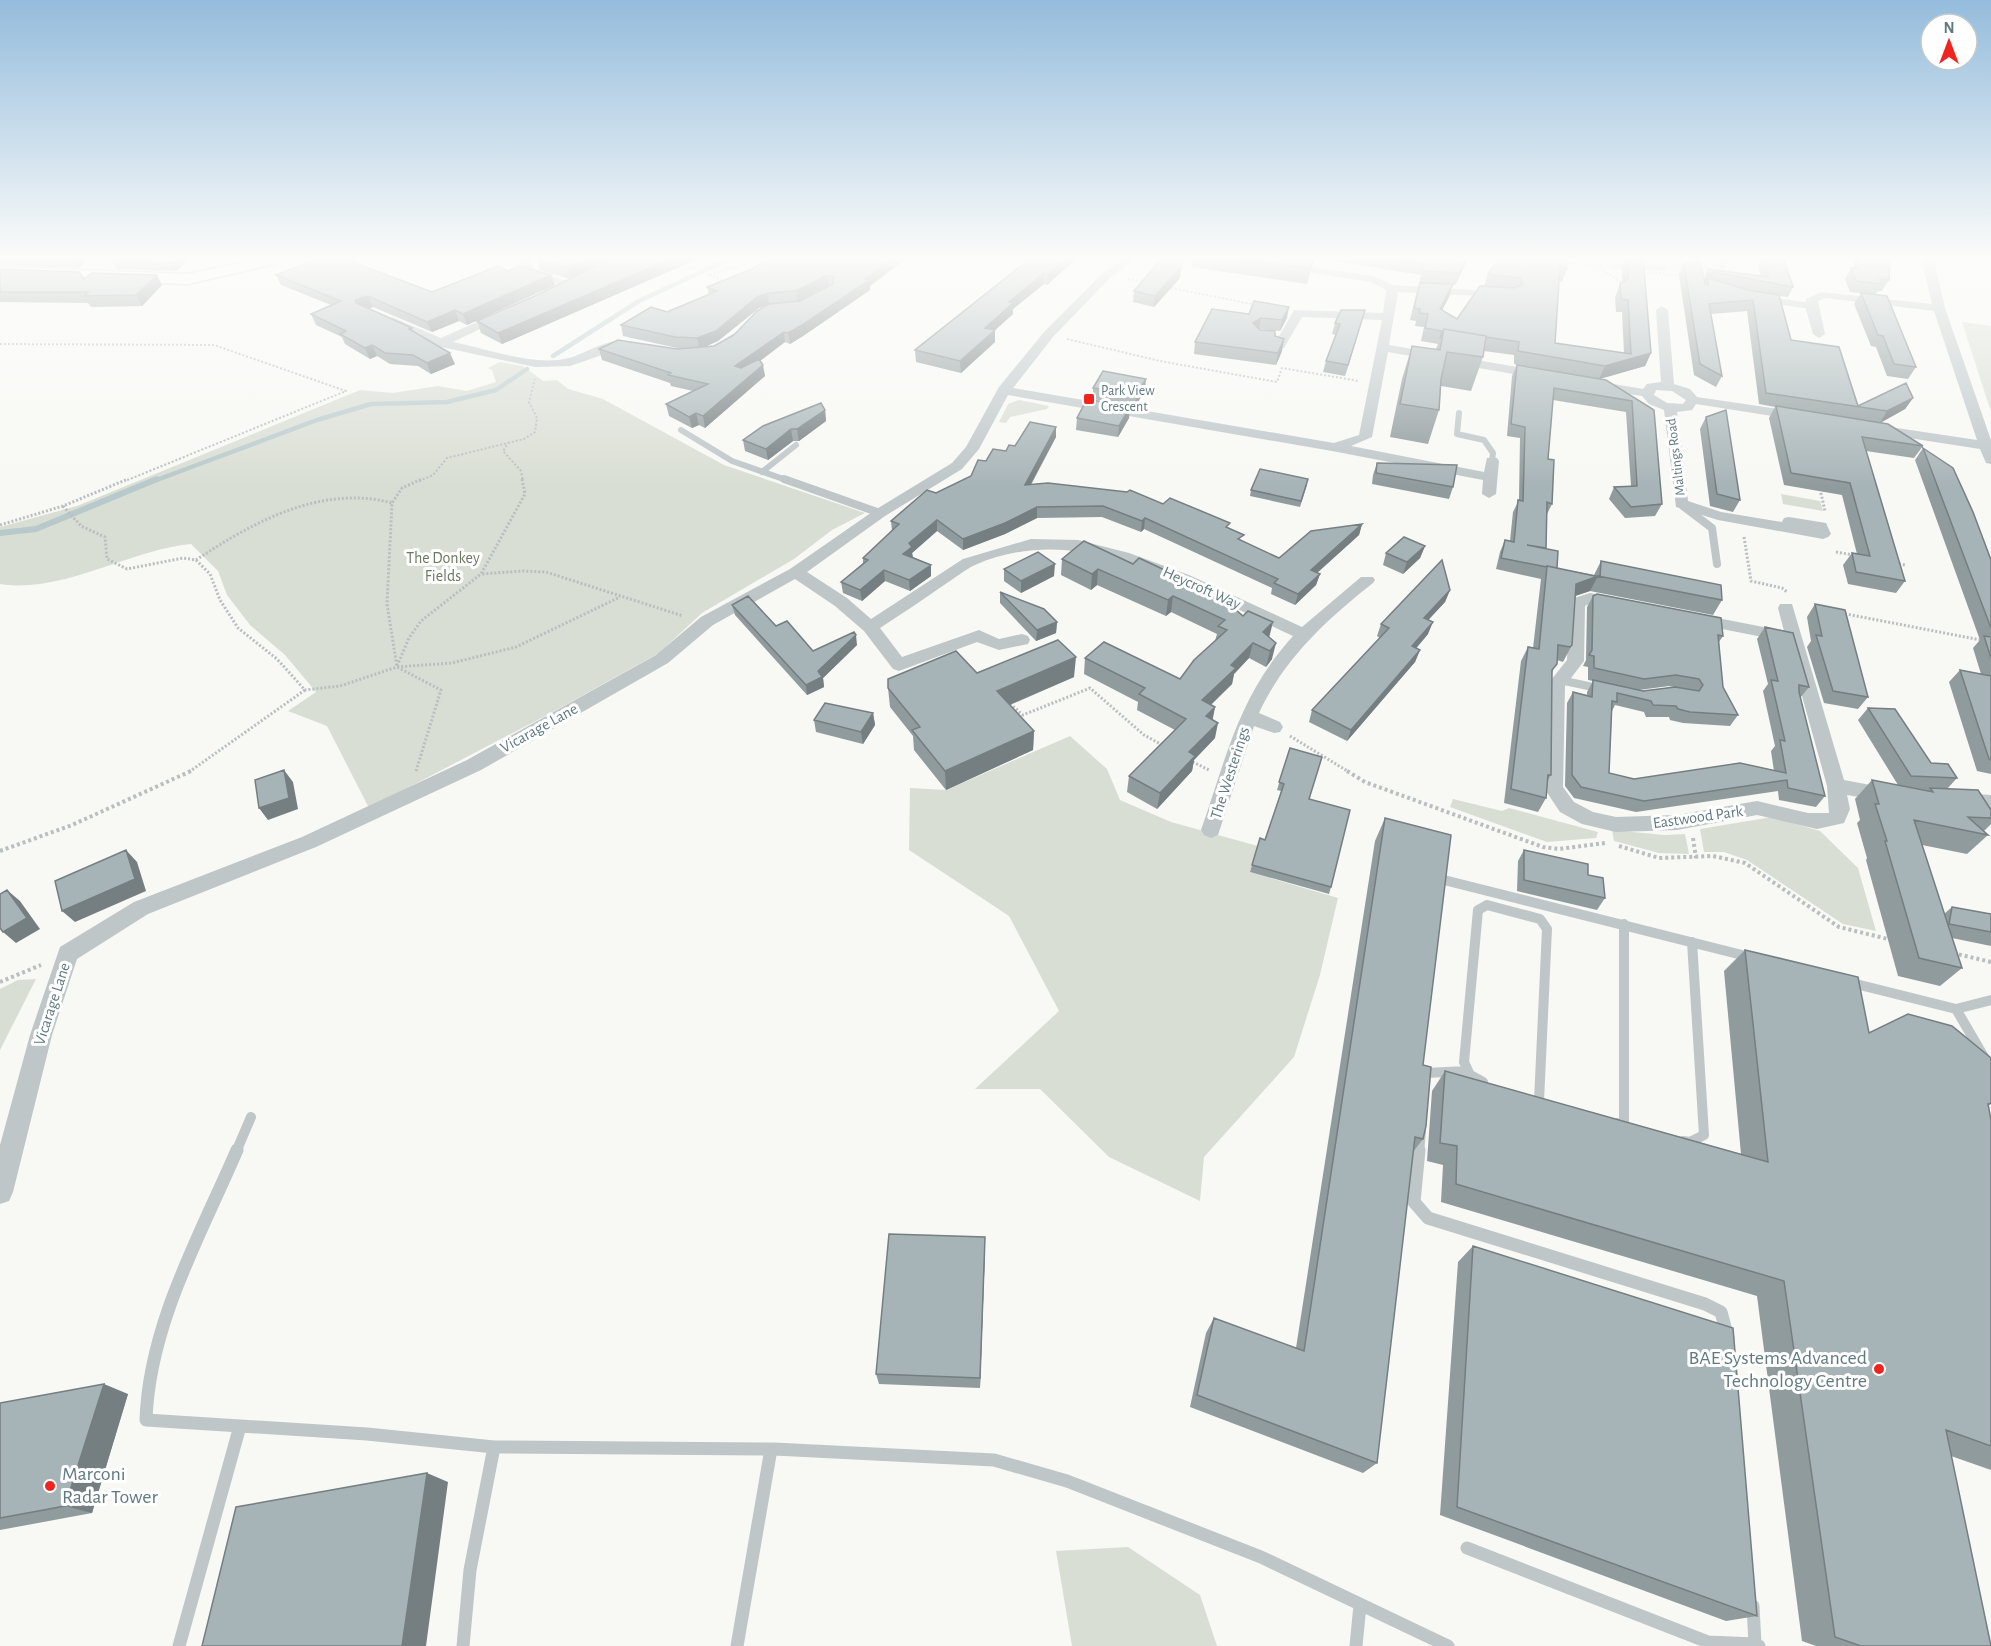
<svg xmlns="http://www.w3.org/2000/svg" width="1991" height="1646" viewBox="0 0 1991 1646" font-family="'Alegreya Sans',sans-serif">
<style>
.built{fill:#e6e8e6}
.green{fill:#d9ded4}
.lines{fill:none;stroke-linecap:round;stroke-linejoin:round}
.stream-far1{stroke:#b7c9cb;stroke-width:4.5}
.stream{stroke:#b7c9cb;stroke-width:6}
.secondary-casing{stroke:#b3bcbf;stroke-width:3}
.path-far2{stroke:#b9bec0;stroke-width:2;stroke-dasharray:2 2;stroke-linecap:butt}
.path-far1{stroke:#b9bec0;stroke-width:3;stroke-dasharray:2 2;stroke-linecap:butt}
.path{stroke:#b9bec0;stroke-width:4;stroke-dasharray:3 3;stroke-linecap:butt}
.lane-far3{stroke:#bec6c8;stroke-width:6}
.lane-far2{stroke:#bec6c8;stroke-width:8}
.lane-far1{stroke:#bec6c8;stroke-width:10}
.lane{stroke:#bec6c8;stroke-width:13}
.street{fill:#bec6c8;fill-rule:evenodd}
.secondary{fill:#fff;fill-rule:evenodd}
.wall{fill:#909b9d;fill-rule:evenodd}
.shaded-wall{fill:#757e80}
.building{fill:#a7b4b7;stroke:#757e80;stroke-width:1.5}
.poi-dot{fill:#f0241e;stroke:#fff;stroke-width:2}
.labels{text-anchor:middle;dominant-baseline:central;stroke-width:6;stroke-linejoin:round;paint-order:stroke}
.far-poi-label{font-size:14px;fill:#617a82;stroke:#fff;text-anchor:start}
.far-street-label{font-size:14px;fill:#617a82;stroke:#fff}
.park-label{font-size:16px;fill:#6a7a60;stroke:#fff}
.street-label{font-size:16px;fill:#617a82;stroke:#fff}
.near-poi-label{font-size:20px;fill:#617a82;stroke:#fff;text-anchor:end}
</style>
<rect width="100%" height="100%" fill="#f8f8f5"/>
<path class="built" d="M 1591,257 L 1738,257 L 1732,281 Z"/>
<path class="green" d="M 1962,322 L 1991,326 L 1991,412 Z
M 500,362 L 523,366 L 543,381 L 557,380 L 568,389 L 603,399 L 724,465 L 865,513 L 832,530 L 794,559 L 702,613 L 659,653 L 549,714 L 369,808 L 327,726 L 288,711 L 316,692 L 285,655 L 250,625 L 227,595 L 218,571 L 191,544 C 129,550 62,594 0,584 L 0,527 L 77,506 L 360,390 L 392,393 L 438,386 L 467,391 L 496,382 L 492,370 L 488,368 Z
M 1019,400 L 1049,406 L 1047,409 L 1010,417 L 1006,423 L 999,422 L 1008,404 Z
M 1781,494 L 1820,501 L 1823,511 L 1783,504 Z
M 1070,736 L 1107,769 L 1120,800 L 1171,822 L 1258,846 L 1250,872 L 1338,898 L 1320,975 L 1294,1057 L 1204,1157 L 1200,1201 L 1109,1157 L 1040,1089 L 975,1089 L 1059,1011 L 1009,916 L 909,850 L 910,788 L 946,790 Z
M 1453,799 L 1502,811 L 1509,808 L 1598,832 L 1596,838 L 1547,842 L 1450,807 Z
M 1772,817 L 1820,831 L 1858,868 L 1876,931 L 1843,924 L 1747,860 L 1724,852 L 1704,852 L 1700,829 Z
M 1612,830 L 1664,835 L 1685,834 L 1689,854 L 1659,853 L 1614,841 Z
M 36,979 L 0,1050 L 0,989 L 18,980 Z
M 1128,1547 L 1200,1595 L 1217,1646 L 1072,1646 L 1056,1551 Z"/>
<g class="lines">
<path class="stream-far1" d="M 1612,265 L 1664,269
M 553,356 L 639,301 L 733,257
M 154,481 L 317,420 L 371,404 L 447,402 L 496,390 L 527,369"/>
<path class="stream" d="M 0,533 L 36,529 L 157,479"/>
<g class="secondary-casing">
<path id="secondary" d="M 266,257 L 294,257 L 291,260 L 188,284 L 0,277 L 0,267 L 188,274 Z"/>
</g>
<path class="path-far2" d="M 1577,257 L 1592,265
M 680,262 L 725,282
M 1564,263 L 1625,269
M 1599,268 L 1626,285
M 1639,271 L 1682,276
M 710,275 L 759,259 L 769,262
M 1128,279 L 1145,282
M 1167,287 L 1256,305
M 1067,339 L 1160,361 L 1277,382 L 1282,368 L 1359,381
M 0,344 L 214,345 L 346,391 L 125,481
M 509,442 L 503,451 L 521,471 L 523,481
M 419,481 L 433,475 L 447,458 L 524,439 L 535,432 L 537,418 L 529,402 L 535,379"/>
<path class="path-far1" d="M 522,479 L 525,494 L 481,574 L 523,571 L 546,572 L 683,616
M 1820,489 L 1825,511
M 63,506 L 81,526 L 105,537 L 107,559 L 127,569 L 183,558 L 196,560 L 210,574 L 220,600 L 238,628 L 277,659 L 305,690 L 340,686 L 397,667 L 452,663 L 516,647 L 620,597
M 0,525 L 63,506 L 128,479
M 1744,537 L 1751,581 L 1782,588 L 1787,592
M 1836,552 L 1853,555
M 196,560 C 253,522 322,484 392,503
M 1895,563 L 1905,565
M 1841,613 L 1991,642
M 397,666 L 409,638 L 421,621 L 481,574
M 1007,701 L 1023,715 L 1090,688 L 1144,735 L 1164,746
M 1290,736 L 1349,772
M 1189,760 L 1209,770
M 416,771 L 441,690 L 397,667 L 387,604 L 392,503 L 402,488 L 422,479
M 189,772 L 305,690"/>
<path class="path" d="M 1347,771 L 1365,782 L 1543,847 L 1559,849 L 1605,843
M 1693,838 L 1696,858
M 1619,846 L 1659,858 L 1713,856 L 1745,863 L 1839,927 L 1892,940
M 0,851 L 72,825 L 191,771
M 1953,953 L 1991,962
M 0,982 L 41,965"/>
<path class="lane-far3" d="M 1722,268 L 1724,257
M 1769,300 L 1811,306
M 1459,413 L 1457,434 L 1484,440 L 1493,453 L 1492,461
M 681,430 L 732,461 L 789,481
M 762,472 L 796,445"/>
<path class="lane-far2" d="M 784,479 L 880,513
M 1683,506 L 1712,528 L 1717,564
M 1560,680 L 1602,689"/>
<path class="lane-far1" d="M 1444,880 L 1750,957
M 1848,982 L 1956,1009 L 1991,1000
M 1956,1009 L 1991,1069
M 1425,1079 L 1426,1073 L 1466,1071
M 1483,1082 L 1470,1075 L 1464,1062 L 1478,910 L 1487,905 L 1540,919 L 1547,929 L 1539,1101
M 1617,1123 L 1624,1125 L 1624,924
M 1683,1141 L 1690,1142 L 1704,1135 L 1692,942
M 236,1152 L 251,1117
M 1419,1152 L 1421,1132"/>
<path class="lane" d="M 237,1150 C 200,1236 149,1325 146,1420 L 367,1434 L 494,1447 L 774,1449 L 994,1460 L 1067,1481 L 1261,1557 L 1448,1646
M 1419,1150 L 1414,1202 L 1428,1218 L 1705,1304 L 1721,1312 L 1728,1338
M 1467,1548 L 1708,1642 L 1755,1644
M 1753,1606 L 1755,1644 L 1759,1646
M 179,1646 L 240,1426
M 463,1646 L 470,1570 L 494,1447
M 737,1646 L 771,1449
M 1356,1646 L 1360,1605"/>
<path class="street" d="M 522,257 L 533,257 L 533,270 L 576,284 L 570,287 L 524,274 L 520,263 Z
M 1125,257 L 1138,257 L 1111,277 L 1053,337 L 1013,388 L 1334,443 L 1359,435 L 1382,320 L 1302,317 L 1284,348 L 1276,348 L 1274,345 L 1294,310 L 1383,313 L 1386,290 L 1371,282 L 1282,268 L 1282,264 L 1286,263 L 1374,276 L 1393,285 L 1506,292 L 1508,294 L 1502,297 L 1398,292 L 1389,345 L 1541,371 L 1547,375 L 1541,379 L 1388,352 L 1372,437 L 1351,446 L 1484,472 L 1487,458 L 1497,458 L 1499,461 L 1496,494 L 1489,498 L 1482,494 L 1483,480 L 1332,451 L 1008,395 L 979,449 L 962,469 L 885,516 L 807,572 L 847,598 L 871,619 L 963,559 L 1031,539 L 1078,540 L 1129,553 L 1189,575 L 1302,627 L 1361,577 L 1373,577 L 1375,580 L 1373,583 C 1326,620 1284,659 1259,713 L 1280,722 L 1283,727 L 1280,732 L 1274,733 L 1254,726 L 1218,835 L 1211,838 L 1204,835 L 1201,830 C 1227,756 1238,697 1293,636 C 1197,591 1083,517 975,565 C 964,570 954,579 944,585 C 923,600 901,614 880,628 L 902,657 L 979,630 L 999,639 L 1022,634 L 1028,636 L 1030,640 L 1028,644 L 999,650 L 977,642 L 899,671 L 893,669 L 864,631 L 835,606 L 795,579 L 713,625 L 668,663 L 481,770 L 316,847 L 148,914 L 77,959 L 52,1035 L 13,1192 L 9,1201 L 0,1204 L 0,1145 L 30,1035 L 60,947 L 134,902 L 302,837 L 467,760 L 656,655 L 701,617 L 790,569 L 875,510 L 952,463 L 966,447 L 999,387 L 1045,331 L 1103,273 Z
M 1921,257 L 1933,257 L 1945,308 L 1991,440 L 1991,464 L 1986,463 L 1980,449 L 1877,433 L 1870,429 L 1877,425 L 1977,440 L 1934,311 L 1826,298 L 1818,301 L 1825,334 L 1819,338 L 1813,334 L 1805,306 L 1806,299 L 1821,292 L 1932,304 Z
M 1662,306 L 1668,310 L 1674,384 L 1690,389 L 1697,397 L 1798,412 L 1805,416 L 1798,420 L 1696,404 L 1692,410 L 1677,412 L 1688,501 L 1721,512 L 1782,522 L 1784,518 L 1789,517 L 1826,523 L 1831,534 L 1828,537 L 1823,539 L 1718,520 L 1676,507 L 1664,410 L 1649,404 L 1642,396 L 1596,389 L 1590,385 L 1596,381 L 1643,389 L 1647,384 L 1661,382 L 1656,310 ZM 1656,390 L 1672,391 L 1686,400 L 1683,404 L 1667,403 L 1654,395 Z
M 499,312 L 509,315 L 453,342 C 489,349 534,367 569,358 C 586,354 616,332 631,345 L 570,366 L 535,367 L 437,346 L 382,320 L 392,317 L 441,338 Z
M 1590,593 L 1784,631 L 1778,608 L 1780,604 L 1792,604 L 1844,780 L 1897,790 L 1900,795 L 1897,800 L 1890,802 L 1847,795 L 1850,809 L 1844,823 L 1817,829 L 1757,815 L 1677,830 L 1616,832 L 1582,824 L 1560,812 L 1544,788 L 1547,685 L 1567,660 L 1569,603 L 1571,599 ZM 1591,603 L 1787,642 L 1827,786 L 1829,813 L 1808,813 L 1757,801 L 1677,815 L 1616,817 L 1593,812 L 1574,802 L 1563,787 L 1565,686 L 1584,661 L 1585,606 Z
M 1961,793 L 1991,795 L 1991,809 L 1954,805 L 1951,800 L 1954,795 Z"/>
<use href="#secondary" class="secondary"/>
</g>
<path class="wall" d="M 0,257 L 91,257 L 79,268 L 0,265 Z
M 191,257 L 176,271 L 117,269 L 111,260 Z
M 702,257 L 502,344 L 481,333 L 477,321 L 537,295 L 570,279 L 540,270 L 537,259 Z
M 770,257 L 926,257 L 920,261 L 907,258 L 870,286 L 870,290 L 803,336 L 790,344 L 785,342 L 760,361 L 765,376 L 705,428 L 699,425 L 692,428 L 669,416 L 666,404 L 693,391 L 671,386 L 670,383 L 602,360 L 599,349 L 686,349 L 677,348 L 623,336 L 621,325 L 667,312 L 709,295 L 707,287 L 752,269 ZM 782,303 L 714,346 L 704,347 L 718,341 L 759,308 L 769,304 Z
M 1032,257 L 1077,258 L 1047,285 L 1044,284 L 1013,309 L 1013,314 L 995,330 L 995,342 L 961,373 L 916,362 L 915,350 Z
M 1192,257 L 1316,257 L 1313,265 L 1312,265 L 1307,284 L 1191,267 Z
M 1324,257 L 1469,257 L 1455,285 L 1452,285 L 1449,297 L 1442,310 L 1457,319 L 1484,286 L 1488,274 L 1567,261 L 1567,269 L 1562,282 L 1559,281 L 1555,343 L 1624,353 L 1622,312 L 1616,312 L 1615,297 L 1620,284 L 1622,283 L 1622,266 L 1626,257 L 1643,257 L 1651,353 L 1645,366 L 1600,379 L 1654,410 L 1662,504 L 1655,516 L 1625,518 L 1609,499 L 1614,487 L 1631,486 L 1626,412 L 1553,400 L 1548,459 L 1552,504 L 1547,514 L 1546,549 L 1557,568 L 1594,575 L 1601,561 L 1722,600 L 1713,615 L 1590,591 L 1575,596 L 1572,645 L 1563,662 L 1557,660 L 1552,673 L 1551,775 L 1547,781 L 1546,798 L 1538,812 L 1504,803 L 1521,661 L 1528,647 L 1533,648 L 1541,579 L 1496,569 L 1500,552 L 1505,540 L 1510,541 L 1513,512 L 1519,500 L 1520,438 L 1507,436 L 1512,376 L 1517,365 L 1514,364 L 1514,355 L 1484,351 L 1483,357 L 1471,391 L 1441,386 L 1439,410 L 1428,444 L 1390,437 L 1402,379 L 1412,346 L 1436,349 L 1438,344 L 1421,341 L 1424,327 L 1415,326 L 1416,321 L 1410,320 L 1421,275 L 1323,259 Z
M 1762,257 L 1783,257 L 1793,287 L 1788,297 L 1779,296 L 1791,340 L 1858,406 L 1913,398 L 1905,409 L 1880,423 L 1923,446 L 1914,458 L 1866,451 L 1905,581 L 1896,593 L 1848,584 L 1843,565 L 1852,553 L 1857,554 L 1842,495 L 1784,485 L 1769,418 L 1775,407 L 1759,404 L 1747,311 L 1710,314 L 1722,376 L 1716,387 L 1694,375 L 1679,275 L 1684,264 L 1704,278 L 1708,269 L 1761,276 L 1758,264 ZM 1740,288 L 1766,293 L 1748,290 Z
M 1854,257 L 1890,257 L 1889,280 L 1882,291 L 1878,291 L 1875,294 L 1916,367 L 1908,379 L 1887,376 L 1876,347 L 1871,346 L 1854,304 L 1861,293 L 1850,292 L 1845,279 L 1851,268 L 1853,268 Z
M 0,269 L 84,279 L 162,285 L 142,306 L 91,307 L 88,303 L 0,302 Z
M 508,271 L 551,275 L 555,285 L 467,325 L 459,321 L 432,332 L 373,307 L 368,309 L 412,328 L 413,332 L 455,364 L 431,374 L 418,366 L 390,364 L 377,356 L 370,359 L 345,344 L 342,337 L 316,325 L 311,314 L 331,305 L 281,285 L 276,275 L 432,292 Z
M 1180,278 L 1154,307 L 1133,302 L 1134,291 Z
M 1365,310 L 1345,376 L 1323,372 L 1326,361 L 1336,335 L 1332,334 L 1335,323 Z
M 1249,314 L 1287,318 L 1280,331 L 1259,329 L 1275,336 L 1282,351 L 1276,365 L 1194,354 L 1195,342 Z
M 1093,388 L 1145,390 L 1135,407 L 1093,399 Z
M 825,410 L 826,421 L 799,441 L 793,441 L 768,460 L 745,451 L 743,440 Z
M 1706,417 L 1740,500 L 1733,512 L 1710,506 L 1700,429 Z
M 1077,418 L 1129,418 L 1118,437 L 1076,430 Z
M 1056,437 L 1031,485 L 1163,504 L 1229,528 L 1242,541 L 1279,558 L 1362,524 L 1359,535 L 1317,573 L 1320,574 L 1316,585 L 1295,605 L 1271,594 L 1272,588 L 1144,529 L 1141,532 L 1102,517 L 1037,518 L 1005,534 L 963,550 L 937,531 L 912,553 L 913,557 L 931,565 L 931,576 L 910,591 L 885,581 L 862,601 L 843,593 L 841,582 L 863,563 L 863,558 L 892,531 L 891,521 L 936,493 L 971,476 L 986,461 L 1015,446 Z
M 1923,448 L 1991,560 L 1991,774 L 1977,771 L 1949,682 L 1960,670 L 1981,674 L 1973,648 L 1980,640 L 1915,460 Z
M 1377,463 L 1453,487 L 1449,499 L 1372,484 L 1373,475 Z
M 1307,485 L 1300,507 L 1250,496 L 1251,490 Z
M 1084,541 L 1269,638 L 1272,659 L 1266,667 L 1249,658 L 1234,674 L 1232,684 L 1211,705 L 1215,707 L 1212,720 L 1215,738 L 1194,760 L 1192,771 L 1157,809 L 1127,792 L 1129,776 L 1175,730 L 1137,710 L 1138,702 L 1084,674 L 1085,658 L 1180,679 L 1215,641 L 1217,634 L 1171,612 L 1166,616 L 1097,585 L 1091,590 L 1061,575 L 1062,559 Z
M 1425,546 L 1420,558 L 1403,574 L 1383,565 L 1386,553 Z
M 1004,569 L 1054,576 L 1021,593 L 1004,581 Z
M 1450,590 L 1445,602 L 1428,620 L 1428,634 L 1416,648 L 1420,650 L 1415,662 L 1347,741 L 1309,722 L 1312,710 L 1380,638 L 1377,636 L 1381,624 Z
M 1000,592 L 1057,622 L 1056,633 L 1036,641 L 1000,603 Z
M 1593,596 L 1723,636 L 1719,642 L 1723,687 L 1738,715 L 1730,726 L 1683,723 L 1670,720 L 1669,717 L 1646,717 L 1644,712 L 1615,705 L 1612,711 L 1609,773 L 1634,779 L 1774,771 L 1771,751 L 1775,746 L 1763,691 L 1768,684 L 1757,639 L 1765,627 L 1809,687 L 1800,698 L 1825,796 L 1816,807 L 1779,800 L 1778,791 L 1636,812 L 1574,798 L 1565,786 L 1567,703 L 1573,692 L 1587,695 L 1587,692 L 1593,681 L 1588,680 L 1588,667 L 1583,666 L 1586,660 L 1587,607 ZM 1669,686 L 1674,687 L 1643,691 L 1639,690 Z
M 1815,604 L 1868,697 L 1858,709 L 1824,703 L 1807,647 L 1811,641 L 1807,617 Z
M 732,605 L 776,626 L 813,651 L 857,645 L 823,678 L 824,687 L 807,695 L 735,615 Z
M 977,673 L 1074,677 L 1010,705 L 1034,731 L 1033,750 L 946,790 L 914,750 L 913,736 L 890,707 L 888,688 Z
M 1868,708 L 1931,763 L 1957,778 L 1947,789 L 1991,810 L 1991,824 L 1984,831 L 1988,835 L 1967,854 L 1922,845 L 1944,914 L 1952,907 L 1991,914 L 1991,946 L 1952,938 L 1962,968 L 1940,986 L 1898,976 L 1866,860 L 1867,858 L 1857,823 L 1860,820 L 1855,799 L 1872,780 L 1898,785 L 1858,720 Z
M 873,713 L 875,725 L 863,744 L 816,732 L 814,720 Z
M 1290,748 L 1309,799 L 1331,887 L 1329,894 L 1250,872 L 1260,838 L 1265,840 L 1281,791 L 1277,790 Z
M 1385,818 L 1423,1065 L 1423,1139 L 1413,1152 L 1377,1463 L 1363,1473 L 1190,1407 L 1206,1333 L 1214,1318 L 1296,1348 L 1375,841 Z
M 1524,850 L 1588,875 L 1605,898 L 1597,910 L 1517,891 L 1518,861 Z
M 1745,950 L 1869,1033 L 1991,1058 L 1991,1104 L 1988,1106 L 1991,1120 L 1991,1470 L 1951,1456 L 1991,1646 L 1816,1646 L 1802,1641 L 1757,1296 L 1441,1202 L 1443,1165 L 1427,1161 L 1432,1091 L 1445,1071 L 1741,1154 L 1724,971 Z
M 1473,1246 L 1757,1616 L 1726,1621 L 1440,1515 L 1458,1262 Z
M 985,1250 L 980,1388 L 879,1384 L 876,1374 Z
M 128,1394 L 92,1513 L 0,1530 L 0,1403 Z"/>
<path class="shaded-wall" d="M 74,257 L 91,257 L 79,268 L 73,258 Z
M 176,257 L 191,257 L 176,271 L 171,262 Z
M 591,257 L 615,257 L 571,279 L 568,268 Z
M 675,257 L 702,257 L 502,344 L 498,333 Z
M 895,257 L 907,257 L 907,258 L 870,286 L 870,290 L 803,336 L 790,344 L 788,333 L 865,279 Z
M 920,257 L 926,257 L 920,261 Z
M 1067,257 L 1077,257 L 1077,258 L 1047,285 L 1048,274 Z
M 1183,257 L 1180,278 L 1154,307 L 1155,296 Z
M 1467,257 L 1469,257 L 1455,285 L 1459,273 Z
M 1714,272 L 1708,282 L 1708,278 L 1706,283 L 1703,285 L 1708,275 Z
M 1044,273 L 1044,284 L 1013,309 L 1013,314 L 985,339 L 985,328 L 1009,302 Z
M 157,275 L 162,285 L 142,306 L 136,295 Z
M 551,275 L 555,285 L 467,325 L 463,314 Z
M 827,275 L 829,285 L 797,302 L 796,291 Z
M 1453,284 L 1449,297 L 1436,322 L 1440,309 Z
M 768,293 L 769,304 L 759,308 L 718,341 L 700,349 L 697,338 L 757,297 Z
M 368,296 L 373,307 L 360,311 L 355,300 Z
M 1289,307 L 1287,318 L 1280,331 L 1282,320 Z
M 455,310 L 459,321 L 432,332 L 427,322 Z
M 1365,310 L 1362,322 L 1345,376 L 1348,365 Z
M 1261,318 L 1259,329 L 1253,323 Z
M 995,330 L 995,342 L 961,373 L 960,361 Z
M 784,332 L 785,342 L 737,378 L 735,366 Z
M 1284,339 L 1282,351 L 1276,365 L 1278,353 Z
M 372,345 L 377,356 L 370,359 L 365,348 Z
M 450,353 L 455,364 L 431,374 L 427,363 Z
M 1651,353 L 1645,366 L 1599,379 L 1605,366 Z
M 763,365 L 765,376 L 705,428 L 703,416 Z
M 1146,379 L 1145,390 L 1135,407 L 1136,395 Z
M 1913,398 L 1905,409 L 1880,423 L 1887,411 Z
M 1130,407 L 1129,418 L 1118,437 L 1119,426 Z
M 825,410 L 826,421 L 799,441 L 797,429 Z
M 696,413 L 699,425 L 692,428 L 689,417 Z
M 1056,427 L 1056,437 L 1024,496 L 1025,485 Z
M 791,429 L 793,441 L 768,460 L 766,449 Z
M 1037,507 L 1037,518 L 1005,534 L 963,550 L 963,539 Z
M 1145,518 L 1144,529 L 1141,532 L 1142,521 Z
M 937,520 L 937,531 L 912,553 L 913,558 L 903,554 L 909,543 Z
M 1362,524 L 1359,535 L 1308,581 L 1311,570 Z
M 1425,546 L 1420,558 L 1403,574 L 1407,562 Z
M 1055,564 L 1054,576 L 1021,593 L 1021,581 Z
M 931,565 L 931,576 L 910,591 L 909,580 Z
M 1098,569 L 1097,585 L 1091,590 L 1092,574 Z
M 884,570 L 885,581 L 862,601 L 860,590 Z
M 1320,574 L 1316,585 L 1295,605 L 1298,594 Z
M 1598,576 L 1590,591 L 1569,598 L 1576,584 Z
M 1450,590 L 1445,602 L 1419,630 L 1424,618 Z
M 1173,596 L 1171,612 L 1166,616 L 1168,600 Z
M 1057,622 L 1056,633 L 1036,641 L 1037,630 Z
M 1273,622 L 1269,638 L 1263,632 Z
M 1433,622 L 1428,634 L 1408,658 L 1412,646 Z
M 856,635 L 857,645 L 823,678 L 824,687 L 807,695 L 806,685 L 818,671 Z
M 1253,643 L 1249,658 L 1234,674 L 1232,684 L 1199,716 L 1202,700 L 1231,665 Z
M 1276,643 L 1272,659 L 1266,667 L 1270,651 Z
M 1420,650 L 1415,662 L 1347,741 L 1351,730 Z
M 1076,657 L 1074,677 L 997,710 L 997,691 Z
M 1215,707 L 1212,723 L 1206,716 Z
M 873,713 L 875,725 L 863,744 L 861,732 Z
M 1218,723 L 1215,738 L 1194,760 L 1192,771 L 1157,809 L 1160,793 L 1189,752 Z
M 1034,731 L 1033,750 L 946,790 L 945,771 Z
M 284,770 L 293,782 L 298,809 L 268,820 L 259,808 Z
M 126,850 L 137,862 L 146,891 L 75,922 L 62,911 Z
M 7,890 L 20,901 L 40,929 L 16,943 L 3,932 Z
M 985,1237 L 985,1250 L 980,1388 L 980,1378 Z
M 104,1384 L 128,1394 L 92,1513 L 65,1506 Z
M 427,1473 L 448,1482 L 426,1646 L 402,1646 Z"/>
<path class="building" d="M 115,257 L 176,257 L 171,262 L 111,260 Z
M 322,257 L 339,257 L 432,292 L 498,266 L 508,271 L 520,266 L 551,275 L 463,314 L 455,310 L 427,322 L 368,296 L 355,300 L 356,303 L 412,328 L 409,329 L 450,353 L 427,363 L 413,355 L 385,353 L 372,345 L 365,348 L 340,334 L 346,331 L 311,314 L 341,301 L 276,275 Z
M 543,257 L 591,257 L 568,268 L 537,259 Z
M 614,257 L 675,257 L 498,333 L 477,321 L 537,295 Z
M 770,257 L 895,257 L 865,279 L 869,280 L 802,325 L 788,333 L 784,332 L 735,366 L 741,368 L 759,359 L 763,365 L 703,416 L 696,413 L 689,417 L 666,404 L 708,384 L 668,375 L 671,373 L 599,349 L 618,340 L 677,349 L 714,346 L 734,335 L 757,311 L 769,304 L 800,301 L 833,284 L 834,277 L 827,275 L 796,291 L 768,293 L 757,297 L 716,331 L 697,338 L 675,337 L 621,325 L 651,307 L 667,312 L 717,291 L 707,287 L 752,269 Z
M 1032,257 L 1067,257 L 1048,274 L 1044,273 L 1009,302 L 1013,303 L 985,328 L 995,330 L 960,361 L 915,350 Z
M 1163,257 L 1183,257 L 1181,267 L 1155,296 L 1134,291 Z
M 1230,257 L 1292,257 L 1313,260 L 1311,269 Z
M 1387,257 L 1467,257 L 1459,273 L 1422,271 L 1424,263 Z
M 1500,257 L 1567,257 L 1567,269 L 1560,267 L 1555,343 L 1631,354 L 1628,300 L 1621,299 L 1620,284 L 1628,279 L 1628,257 L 1643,257 L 1651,353 L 1605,366 L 1518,351 L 1519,342 L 1486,337 L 1486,336 L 1444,329 L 1441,338 L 1440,338 L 1442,331 L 1425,328 L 1428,314 L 1419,313 L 1420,309 L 1414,308 L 1420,283 L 1453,284 L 1440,309 L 1457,319 L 1480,286 L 1515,288 L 1523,284 L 1520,278 L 1488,274 Z
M 1764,257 L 1783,257 L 1793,287 L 1714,272 L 1708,275 L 1708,269 L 1768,277 Z
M 1859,257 L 1890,257 L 1889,280 L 1880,279 L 1882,284 L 1856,281 L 1851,268 L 1858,269 Z
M 1700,261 L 1705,284 L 1708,285 L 1708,278 L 1748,290 L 1779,295 L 1791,340 L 1839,347 L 1858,406 L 1906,383 L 1913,398 L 1887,411 L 1766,393 L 1753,300 L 1709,304 L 1722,376 L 1700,364 L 1684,264 Z
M 0,269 L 79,272 L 84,279 L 92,273 L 157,275 L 136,295 L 84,296 L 88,292 L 0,292 Z
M 1861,293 L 1887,296 L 1916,367 L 1894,364 L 1883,336 L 1878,335 Z
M 1254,301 L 1289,307 L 1282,320 L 1261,318 L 1253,323 L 1260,330 L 1275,331 L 1275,336 L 1284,339 L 1278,353 L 1195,342 L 1212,309 L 1249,314 Z
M 1341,310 L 1365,310 L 1348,365 L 1326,361 L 1340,324 L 1335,323 Z
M 1444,329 L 1486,336 L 1483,357 L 1447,352 L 1441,379 L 1439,410 L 1400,404 L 1412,346 L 1440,350 Z
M 1517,365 L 1606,380 L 1654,410 L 1662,504 L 1631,507 L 1614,487 L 1637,486 L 1632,401 L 1554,388 L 1548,459 L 1554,460 L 1552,504 L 1547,502 L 1546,548 L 1527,545 L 1558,551 L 1557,568 L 1547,566 L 1547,567 L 1501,558 L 1505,540 L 1514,542 L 1518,500 L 1523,501 L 1525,427 L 1511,424 Z
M 1103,371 L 1146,379 L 1136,395 L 1093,388 Z
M 1087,399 L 1130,407 L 1119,426 L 1077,418 Z
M 821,403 L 825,410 L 797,429 L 791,429 L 766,449 L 743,440 L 763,426 Z
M 1776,406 L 1888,424 L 1923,446 L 1862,437 L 1905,581 L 1856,572 L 1852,553 L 1870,556 L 1850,483 L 1791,473 Z
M 1726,410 L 1740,500 L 1717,494 L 1706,417 Z
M 1030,422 L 1056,427 L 1025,485 L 1048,483 L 1127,492 L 1130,490 L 1163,504 L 1170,498 L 1230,523 L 1226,527 L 1244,535 L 1238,539 L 1279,558 L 1311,531 L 1362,524 L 1311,570 L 1320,574 L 1298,594 L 1274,583 L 1278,579 L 1145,518 L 1142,521 L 1103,506 L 1037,507 L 1005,523 L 963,539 L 937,520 L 909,543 L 912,547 L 903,554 L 931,565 L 909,580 L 884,570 L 860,590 L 841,582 L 868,560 L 863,558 L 899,524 L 891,521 L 927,490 L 936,493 L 971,476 L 978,460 L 986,461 L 993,449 L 1006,451 L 1009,445 L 1015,446 Z
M 1923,448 L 1953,468 L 1973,512 L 1991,560 L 1991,628 Z
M 1377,463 L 1457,465 L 1453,487 L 1376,473 Z
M 1260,469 L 1308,479 L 1301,501 L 1251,490 Z
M 1404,537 L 1425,546 L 1407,562 L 1386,553 Z
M 1084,541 L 1133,564 L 1139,558 L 1220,596 L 1243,616 L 1248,611 L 1273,622 L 1263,632 L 1276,643 L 1270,651 L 1253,643 L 1231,665 L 1236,668 L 1202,700 L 1215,707 L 1206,716 L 1218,723 L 1189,752 L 1195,756 L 1160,793 L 1129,776 L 1186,719 L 1139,694 L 1145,688 L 1085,658 L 1104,642 L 1180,679 L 1194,660 L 1227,630 L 1218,626 L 1225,620 L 1173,596 L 1168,600 L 1098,569 L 1092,574 L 1062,559 Z
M 1038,552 L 1055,564 L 1021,581 L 1004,569 Z
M 1442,560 L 1450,590 L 1424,618 L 1433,622 L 1412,646 L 1420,650 L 1351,730 L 1312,710 L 1389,628 L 1381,624 Z
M 1601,561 L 1721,585 L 1722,600 L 1598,576 L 1576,584 L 1572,645 L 1570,647 L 1558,645 L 1557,664 L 1552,670 L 1551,775 L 1548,775 L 1546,798 L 1511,789 L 1528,647 L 1539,649 L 1547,566 L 1600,577 Z
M 1000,592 L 1044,609 L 1057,622 L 1037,630 Z
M 1597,594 L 1721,618 L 1723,636 L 1718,635 L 1723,687 L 1738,715 L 1690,712 L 1678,709 L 1676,706 L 1653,705 L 1651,701 L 1617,693 L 1617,702 L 1612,701 L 1609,773 L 1634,779 L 1740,763 L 1786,773 L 1780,740 L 1785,741 L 1771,680 L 1778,681 L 1765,627 L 1793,633 L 1809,687 L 1799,685 L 1799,692 L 1825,796 L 1788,788 L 1787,780 L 1644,801 L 1581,787 L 1572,775 L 1573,692 L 1592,697 L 1593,680 L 1643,691 L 1675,687 L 1699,691 L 1703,685 L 1699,679 L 1676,675 L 1644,679 L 1594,668 L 1594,656 L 1589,655 L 1592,650 L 1593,596 Z
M 748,596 L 776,626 L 787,621 L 813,651 L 854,632 L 856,635 L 818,671 L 822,677 L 806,685 L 732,605 Z
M 1815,604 L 1845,610 L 1868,697 L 1833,691 L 1816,635 L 1822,636 Z
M 1984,636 L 1991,637 L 1991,658 Z
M 1058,640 L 1076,657 L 997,691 L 1034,731 L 945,771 L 912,730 L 920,727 L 888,688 L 888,679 L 956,651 L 977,673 Z
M 1960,670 L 1991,676 L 1991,760 L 1989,759 Z
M 825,703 L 873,713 L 861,732 L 814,720 Z
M 1868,708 L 1895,709 L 1931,763 L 1948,764 L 1957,778 L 1911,776 Z
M 1290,748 L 1322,757 L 1309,799 L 1350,810 L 1331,887 L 1252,865 L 1260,838 L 1265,840 L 1284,784 L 1279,782 Z
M 284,770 L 289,798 L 259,808 L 255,780 Z
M 1872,780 L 1933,792 L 1930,788 L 1978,790 L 1991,810 L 1991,818 L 1968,817 L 1988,835 L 1914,820 L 1962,968 L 1919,958 L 1885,841 L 1887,841 L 1875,804 L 1879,804 Z
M 1385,818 L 1451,835 L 1423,1065 L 1431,1067 L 1426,1126 L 1423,1139 L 1415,1137 L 1377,1463 L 1197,1395 L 1214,1318 L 1304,1351 Z
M 126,850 L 135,879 L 62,911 L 55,881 Z
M 1524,850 L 1588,864 L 1588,875 L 1603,878 L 1605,898 L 1524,880 Z
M 7,890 L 27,918 L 3,932 L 0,928 L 0,894 Z
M 1952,907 L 1991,914 L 1991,932 L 1949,924 Z
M 1745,950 L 1858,977 L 1869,1033 L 1908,1014 L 1952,1026 L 1991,1058 L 1991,1103 L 1988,1104 L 1991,1120 L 1991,1446 L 1946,1430 L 1991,1646 L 1861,1646 L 1835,1637 L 1784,1281 L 1456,1184 L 1457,1146 L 1440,1143 L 1445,1071 L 1768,1162 Z
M 889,1234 L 985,1237 L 980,1378 L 876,1374 Z
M 1473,1246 L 1733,1328 L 1757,1616 L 1457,1507 Z
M 104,1384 L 65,1506 L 0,1518 L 0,1403 Z
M 427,1473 L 402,1646 L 202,1646 L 236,1507 Z"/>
<linearGradient id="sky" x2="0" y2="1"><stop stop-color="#94bcdc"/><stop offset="0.53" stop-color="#fcfcfa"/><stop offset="1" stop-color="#fcfcfa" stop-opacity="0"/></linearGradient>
<rect width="1991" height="487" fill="url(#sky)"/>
<g class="poi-dot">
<rect x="1083" y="393" width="12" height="12" rx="3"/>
<circle cx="1879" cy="1369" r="6"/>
<circle cx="50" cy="1486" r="6"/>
</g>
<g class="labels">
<g class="far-poi-label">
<text x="1101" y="391">Park View<tspan x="1101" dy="16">Crescent</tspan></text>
</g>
<g class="far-street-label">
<text transform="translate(1676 457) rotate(-97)">Maltings Road</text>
</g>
<g class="park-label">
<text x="443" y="558">The Donkey<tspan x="443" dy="18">Fields</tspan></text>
</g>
<g class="street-label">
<text transform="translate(1202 588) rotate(24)">Heycroft Way</text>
<text transform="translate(539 728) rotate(-29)">Vicarage Lane</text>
<text transform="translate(1230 773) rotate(-72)">The Westerings</text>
<text transform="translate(1698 817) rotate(-8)">Eastwood Park</text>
<text transform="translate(52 1004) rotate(-72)">Vicarage Lane</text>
</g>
<g class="near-poi-label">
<text x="1867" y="1358">BAE Systems Advanced<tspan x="1867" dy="23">Technology Centre</tspan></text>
<text x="62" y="1474" text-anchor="start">Marconi<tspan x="62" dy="23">Radar Tower</tspan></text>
</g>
</g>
<g transform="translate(1949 42)"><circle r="28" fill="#ffffff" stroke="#c0cacd" stroke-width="1.5"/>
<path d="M0-4.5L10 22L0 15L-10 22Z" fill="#f0241e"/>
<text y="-9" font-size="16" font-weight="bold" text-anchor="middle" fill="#617a82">N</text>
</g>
</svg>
